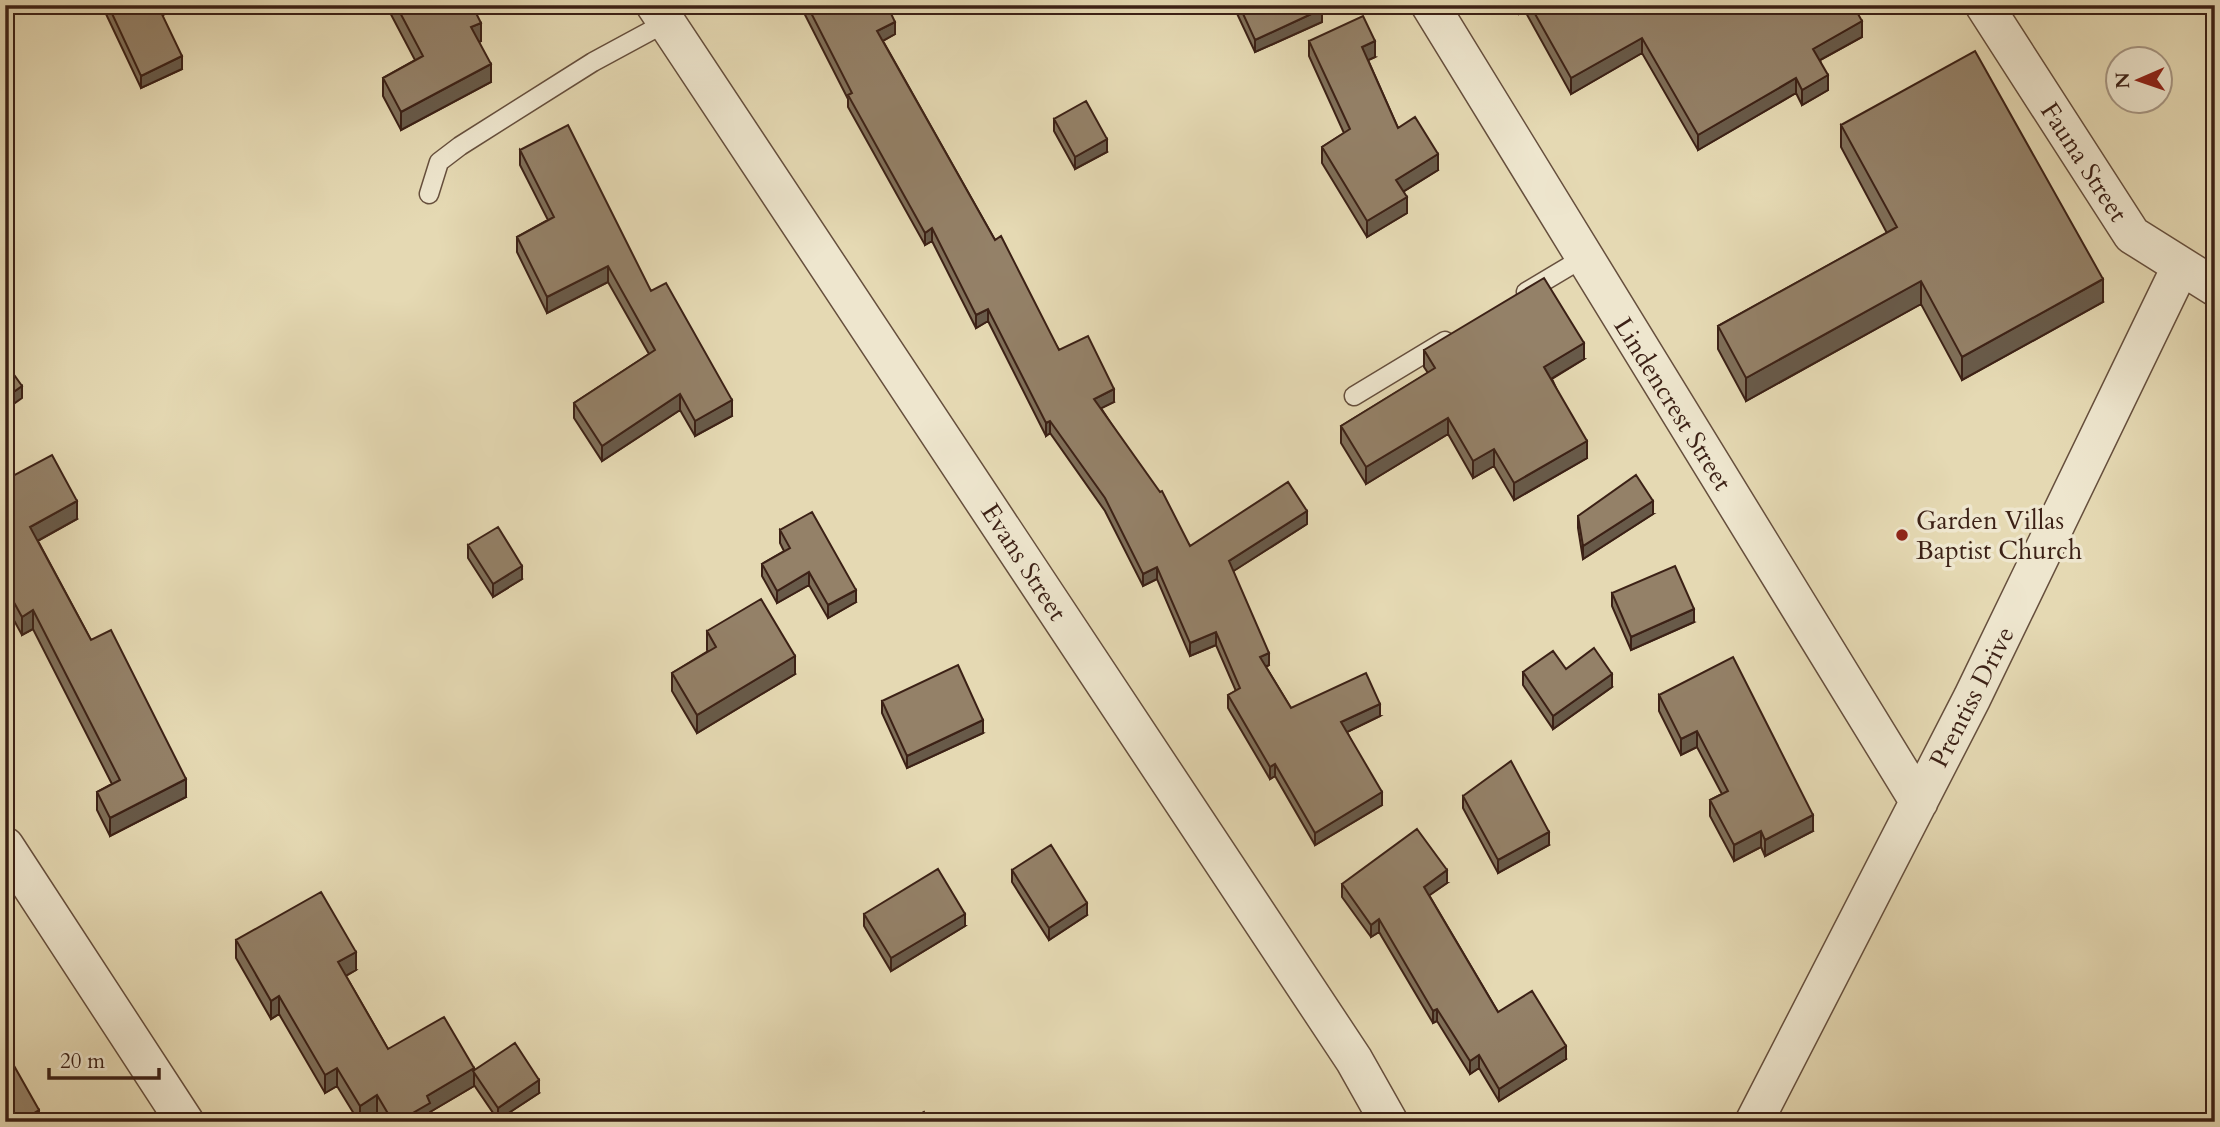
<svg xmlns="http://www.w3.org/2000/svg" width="2220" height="1127" viewBox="0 0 2220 1127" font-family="Cardo,serif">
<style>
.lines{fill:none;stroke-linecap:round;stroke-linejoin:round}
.service-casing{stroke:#664f3d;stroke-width:21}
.minor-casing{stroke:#664f3d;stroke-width:40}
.service{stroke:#eee6ce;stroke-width:18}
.minor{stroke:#eee6ce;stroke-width:37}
.wall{fill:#7f6f59;stroke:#3c2116;stroke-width:2}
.shaded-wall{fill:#685a49;stroke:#3c2116;stroke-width:2}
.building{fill:#948168;stroke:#3c2116;stroke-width:2}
.poi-dot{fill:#8f2418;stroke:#eee6ce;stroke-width:2.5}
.labels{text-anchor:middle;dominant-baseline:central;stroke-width:7;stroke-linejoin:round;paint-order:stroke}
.street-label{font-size:26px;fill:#3c2116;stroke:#eee6ce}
.poi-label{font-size:26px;fill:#3c2116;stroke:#eee6ce;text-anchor:start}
</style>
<rect width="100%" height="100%" fill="#e5d9b3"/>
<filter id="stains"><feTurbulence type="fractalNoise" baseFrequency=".00286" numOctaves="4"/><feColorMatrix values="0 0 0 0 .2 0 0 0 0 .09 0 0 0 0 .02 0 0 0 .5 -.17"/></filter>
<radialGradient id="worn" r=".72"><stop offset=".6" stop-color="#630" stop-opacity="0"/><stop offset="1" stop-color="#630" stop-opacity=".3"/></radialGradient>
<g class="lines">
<g class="service-casing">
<path id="service" d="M 429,194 L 439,162 L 460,146 L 593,62 L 667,22
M 1526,292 L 1583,258
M 1354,396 L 1445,341"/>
</g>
<g class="minor-casing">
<path id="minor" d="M 655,5 L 1354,1060 L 1389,1122
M 1430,5 L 1919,802
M 1984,5 L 2132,235 L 2215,287
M 5,846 L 185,1122
M 1754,1122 L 1972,698 L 2180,268"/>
</g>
<use href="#service" class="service"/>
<use href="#minor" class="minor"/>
</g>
<path class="wall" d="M 106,5 L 176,5 L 162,16 L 182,69 L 141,88 L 106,14 Z
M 386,5 L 472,5 L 481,41 L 479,42 L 491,82 L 401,130 L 383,96 L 383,78 L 415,60 Z
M 800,5 L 887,5 L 895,34 L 883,41 L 995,240 L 1059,350 L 1114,402 L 1101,408 L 1190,546 L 1307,524 L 1233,571 L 1269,665 L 1266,667 L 1291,708 L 1380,716 L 1347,732 L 1382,805 L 1315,845 L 1275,776 L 1270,779 L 1228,708 L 1228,695 L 1236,691 L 1216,645 L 1190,656 L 1157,579 L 1143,586 L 1105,511 L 1050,433 L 1046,436 L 988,321 L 976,328 L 932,241 L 925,245 L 848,107 L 848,99 Z
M 1233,5 L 1320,5 L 1322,22 L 1255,52 Z
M 1515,5 L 1853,5 L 1862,37 L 1820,60 L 1828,90 L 1802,105 L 1796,93 L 1698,150 L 1642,53 L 1571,94 L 1525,11 L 1519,14 Z
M 1309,41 L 1375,57 L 1368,60 L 1398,128 L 1438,170 L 1403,192 L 1407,213 L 1367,237 L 1322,163 L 1322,147 L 1344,133 L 1309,56 Z
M 1054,119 L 1107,152 L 1075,169 L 1054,131 Z
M 1841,125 L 2103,302 L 1962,380 L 1921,304 L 1746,401 L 1718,349 L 1718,326 L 1887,233 L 1841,147 Z
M 520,150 L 651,291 L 732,416 L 695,436 L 680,410 L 602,461 L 574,418 L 574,403 L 649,354 L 608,282 L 547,313 L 517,252 L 517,237 L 548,220 L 520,165 Z
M 1424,350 L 1584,359 L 1552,379 L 1587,458 L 1514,500 L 1494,466 L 1473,478 L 1448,434 L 1366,484 L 1341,443 L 1341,426 L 1428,373 L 1424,367 Z
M 5,480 L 77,519 L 38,541 L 91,640 L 186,797 L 110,836 L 97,810 L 97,792 L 112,784 L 33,629 L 22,635 L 5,604 Z
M 1653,514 L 1583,559 L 1578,528 L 1578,516 Z
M 780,530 L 856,602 L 828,618 L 809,585 L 777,603 L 762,576 L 762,564 L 784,551 L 780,543 Z
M 468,545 L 522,579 L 493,597 L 468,558 Z
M 1612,593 L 1694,622 L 1631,650 L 1612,606 Z
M 707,631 L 795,674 L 697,733 L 672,691 L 672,673 L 708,651 L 707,650 Z
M 1566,669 L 1612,687 L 1553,729 L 1523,685 L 1523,672 Z
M 1659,695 L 1813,831 L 1765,856 L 1761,847 L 1734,861 L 1710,816 L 1710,800 L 1722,794 L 1697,747 L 1681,755 L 1659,711 Z
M 882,701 L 983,733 L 907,768 L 882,713 Z
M 1463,796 L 1549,845 L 1498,873 L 1463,808 Z
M 1012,870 L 1087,915 L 1049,940 L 1012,882 Z
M 1447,883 L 1429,895 L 1498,1012 L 1566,1059 L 1499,1101 L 1479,1068 L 1470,1074 L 1437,1021 L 1433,1023 L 1379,932 L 1371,937 L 1342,897 L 1342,884 Z
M 864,914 L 965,926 L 891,971 L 864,926 Z
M 236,940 L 356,970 L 346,976 L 388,1049 L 474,1071 L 539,1093 L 498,1120 L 474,1085 L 474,1086 L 430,1112 L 430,1121 L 428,1122 L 382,1122 L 377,1113 L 363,1122 L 359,1122 L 337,1086 L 325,1093 L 279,1014 L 271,1019 L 236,958 Z"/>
<path class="shaded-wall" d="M 159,5 L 176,5 L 158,19 L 158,6 Z
M 1519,5 L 1525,5 L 1525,11 L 1519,14 Z
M 1322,9 L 1322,22 L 1255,52 L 1255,40 Z
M 1862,21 L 1862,37 L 1813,64 L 1813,49 Z
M 895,22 L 895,34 L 877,44 L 877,31 Z
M 481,23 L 481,41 L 471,45 L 471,27 Z
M 1642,38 L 1642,53 L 1571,94 L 1571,78 Z
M 1375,41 L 1375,57 L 1362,63 L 1362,47 Z
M 182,56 L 182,69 L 141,88 L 141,76 Z
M 491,64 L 491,82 L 401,130 L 401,112 Z
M 1828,75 L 1828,90 L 1802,105 L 1802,90 Z
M 1796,78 L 1796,93 L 1698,150 L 1698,135 Z
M 1107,139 L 1107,152 L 1075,169 L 1075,157 Z
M 1438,154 L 1438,170 L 1396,196 L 1396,180 Z
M 1407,197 L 1407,213 L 1367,237 L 1367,221 Z
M 932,228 L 932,241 L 925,245 L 925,233 Z
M 608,266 L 608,282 L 547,313 L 547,297 Z
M 2103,279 L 2103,302 L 1962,380 L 1962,357 Z
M 1921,281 L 1921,304 L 1746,401 L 1746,378 Z
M 988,309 L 988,321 L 976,328 L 976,315 Z
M 1584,343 L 1584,359 L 1544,383 L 1544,367 Z
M 22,386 L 22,398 L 5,410 L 5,398 Z
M 1114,389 L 1114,402 L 1094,412 L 1094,399 Z
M 680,394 L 680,410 L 602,461 L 602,446 Z
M 732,400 L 732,416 L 695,436 L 695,421 Z
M 1448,418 L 1448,434 L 1366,484 L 1366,467 Z
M 1050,421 L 1050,433 L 1046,436 L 1046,423 Z
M 1587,441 L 1587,458 L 1514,500 L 1514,483 Z
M 1494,449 L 1494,466 L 1473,478 L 1473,461 Z
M 77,501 L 77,519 L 30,545 L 30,527 Z
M 1653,501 L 1653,514 L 1583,559 L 1583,546 Z
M 1307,511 L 1307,524 L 1229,574 L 1229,561 Z
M 522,566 L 522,579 L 493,597 L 493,584 Z
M 1157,567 L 1157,579 L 1143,586 L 1143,574 Z
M 809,572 L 809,585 L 777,603 L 777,591 Z
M 856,590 L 856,602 L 828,618 L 828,605 Z
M 1694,609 L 1694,622 L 1631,650 L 1631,637 Z
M 33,610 L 33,629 L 22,635 L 22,617 Z
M 1216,632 L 1216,645 L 1190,656 L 1190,643 Z
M 1269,653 L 1269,665 L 1260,669 L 1260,657 Z
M 795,656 L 795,674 L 697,733 L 697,715 Z
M 1612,674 L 1612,687 L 1553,729 L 1553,716 Z
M 1380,704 L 1380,716 L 1341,735 L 1341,722 Z
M 983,720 L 983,733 L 907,768 L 907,756 Z
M 1697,731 L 1697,747 L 1681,755 L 1681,739 Z
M 1275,764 L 1275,776 L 1270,779 L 1270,767 Z
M 186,779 L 186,797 L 110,836 L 110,818 Z
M 1382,792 L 1382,805 L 1315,845 L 1315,833 Z
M 1813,815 L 1813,831 L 1765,856 L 1765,840 Z
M 1761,831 L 1761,847 L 1734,861 L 1734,845 Z
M 1549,832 L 1549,845 L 1498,873 L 1498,860 Z
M 1447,870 L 1447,883 L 1424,899 L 1424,887 Z
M 1087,903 L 1087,915 L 1049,940 L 1049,928 Z
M 965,914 L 965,926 L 891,971 L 891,958 Z
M 1379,919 L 1379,932 L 1371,937 L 1371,925 Z
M 356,952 L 356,970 L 338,980 L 338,962 Z
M 279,996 L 279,1014 L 271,1019 L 271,1001 Z
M 1437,1009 L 1437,1021 L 1433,1023 L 1433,1011 Z
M 1566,1046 L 1566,1059 L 1499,1101 L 1499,1089 Z
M 1479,1055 L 1479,1068 L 1470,1074 L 1470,1061 Z
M 337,1068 L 337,1086 L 325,1093 L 325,1075 Z
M 474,1068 L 474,1086 L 430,1112 L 430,1121 L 428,1122 L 397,1122 L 427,1096 Z
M 539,1080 L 539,1093 L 498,1120 L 498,1108 Z
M 377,1095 L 377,1113 L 363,1122 L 360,1122 L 360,1106 Z
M 39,1110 L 39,1122 L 19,1122 Z"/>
<path class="building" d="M 108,5 L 159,5 L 158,6 L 182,56 L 141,76 Z
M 396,5 L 472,5 L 481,23 L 471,27 L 491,64 L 401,112 L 383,78 L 423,56 Z
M 807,5 L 887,5 L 895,22 L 877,31 L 995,240 L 1001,236 L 1059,350 L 1088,336 L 1114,389 L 1094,399 L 1160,492 L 1162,491 L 1190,546 L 1288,482 L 1307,511 L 1229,561 L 1269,653 L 1260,657 L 1291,708 L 1366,673 L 1380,704 L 1341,722 L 1382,792 L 1315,833 L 1275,764 L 1270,767 L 1228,695 L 1240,688 L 1216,632 L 1190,643 L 1157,567 L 1143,574 L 1105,498 L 1050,421 L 1046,423 L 988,309 L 976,315 L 932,228 L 925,233 L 848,95 L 852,93 Z
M 1239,5 L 1320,5 L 1322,9 L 1255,40 Z
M 1530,5 L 1853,5 L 1862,21 L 1813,49 L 1828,75 L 1802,90 L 1796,78 L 1698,135 L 1642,38 L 1571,78 Z
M 1363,16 L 1375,41 L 1362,47 L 1398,128 L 1415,117 L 1438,154 L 1396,180 L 1407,197 L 1367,221 L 1322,147 L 1350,129 L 1309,41 Z
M 1975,51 L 2103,279 L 1962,357 L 1921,281 L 1746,378 L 1718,326 L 1897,227 L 1841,125 Z
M 1086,101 L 1107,139 L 1075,157 L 1054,119 Z
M 568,125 L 651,291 L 666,283 L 732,400 L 695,421 L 680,394 L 602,446 L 574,403 L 655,350 L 608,266 L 547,297 L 517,237 L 554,217 L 520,150 Z
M 1544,278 L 1584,343 L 1544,367 L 1587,441 L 1514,483 L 1494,449 L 1473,461 L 1448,418 L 1366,467 L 1341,426 L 1435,368 L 1424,350 Z
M 5,362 L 22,386 L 5,398 Z
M 52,455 L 77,501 L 30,527 L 91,640 L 111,630 L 186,779 L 110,818 L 97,792 L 120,780 L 33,610 L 22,617 L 5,586 L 5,480 Z
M 1636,475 L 1653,501 L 1583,546 L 1578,516 Z
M 812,512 L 856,590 L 828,605 L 809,572 L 777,591 L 762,564 L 790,548 L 780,530 Z
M 498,527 L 522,566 L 493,584 L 468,545 Z
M 1675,566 L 1694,609 L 1631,637 L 1612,593 Z
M 761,599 L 795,656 L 697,715 L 672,673 L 716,647 L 707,631 Z
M 1594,648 L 1612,674 L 1553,716 L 1523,672 L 1553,651 L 1566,669 Z
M 1733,657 L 1813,815 L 1765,840 L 1761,831 L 1734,845 L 1710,800 L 1728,791 L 1697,731 L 1681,739 L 1659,695 Z
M 958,665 L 983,720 L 907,756 L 882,701 Z
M 1511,761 L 1549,832 L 1498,860 L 1463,796 Z
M 1417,829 L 1447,870 L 1424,887 L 1498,1012 L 1532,991 L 1566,1046 L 1499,1089 L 1479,1055 L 1470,1061 L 1437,1009 L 1433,1011 L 1379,919 L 1371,925 L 1342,884 Z
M 1051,845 L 1087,903 L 1049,928 L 1012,870 Z
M 938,869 L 965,914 L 891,958 L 864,914 Z
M 321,892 L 356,952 L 338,962 L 388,1049 L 444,1017 L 474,1068 L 427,1096 L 430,1103 L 397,1122 L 393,1122 L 377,1095 L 360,1106 L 337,1068 L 325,1075 L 279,996 L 271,1001 L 236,940 Z
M 515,1043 L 539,1080 L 498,1108 L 473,1071 Z
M 13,1064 L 39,1110 L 19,1122 L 5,1122 L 5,1068 Z
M 924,1112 L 929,1122 L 906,1122 Z"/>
<circle class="poi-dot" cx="1902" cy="535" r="7"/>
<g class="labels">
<g class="street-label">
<text transform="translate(2084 162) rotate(57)">Fauna Street</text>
<text transform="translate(1673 404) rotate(58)">Lindencrest Street</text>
<text transform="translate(1024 562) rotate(57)">Evans Street</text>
<text transform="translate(1972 697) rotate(-63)">Prentiss Drive</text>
</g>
<g class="poi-label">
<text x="1916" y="520">Garden Villas<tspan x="1916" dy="30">Baptist Church</tspan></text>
</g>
</g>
<rect width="2220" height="1127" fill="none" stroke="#e5d9b3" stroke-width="28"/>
<rect x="7" y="7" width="2206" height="1113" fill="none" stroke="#3c2116" stroke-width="3.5"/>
<rect x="14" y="14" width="2192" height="1099" fill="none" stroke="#3c2116" stroke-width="2"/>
<g transform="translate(2139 80) rotate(268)"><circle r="33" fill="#eee6ce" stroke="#a79784" stroke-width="2"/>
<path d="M0-5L12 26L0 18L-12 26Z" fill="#8f2418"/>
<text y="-10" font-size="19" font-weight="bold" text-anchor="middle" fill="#3c2116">N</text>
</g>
<path d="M49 1068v10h110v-10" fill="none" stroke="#3c2116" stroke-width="3.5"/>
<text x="60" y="1068" font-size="21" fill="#3c2116" stroke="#eee6ce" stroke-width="5" paint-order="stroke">20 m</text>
<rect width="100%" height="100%" filter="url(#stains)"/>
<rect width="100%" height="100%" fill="url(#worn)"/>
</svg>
